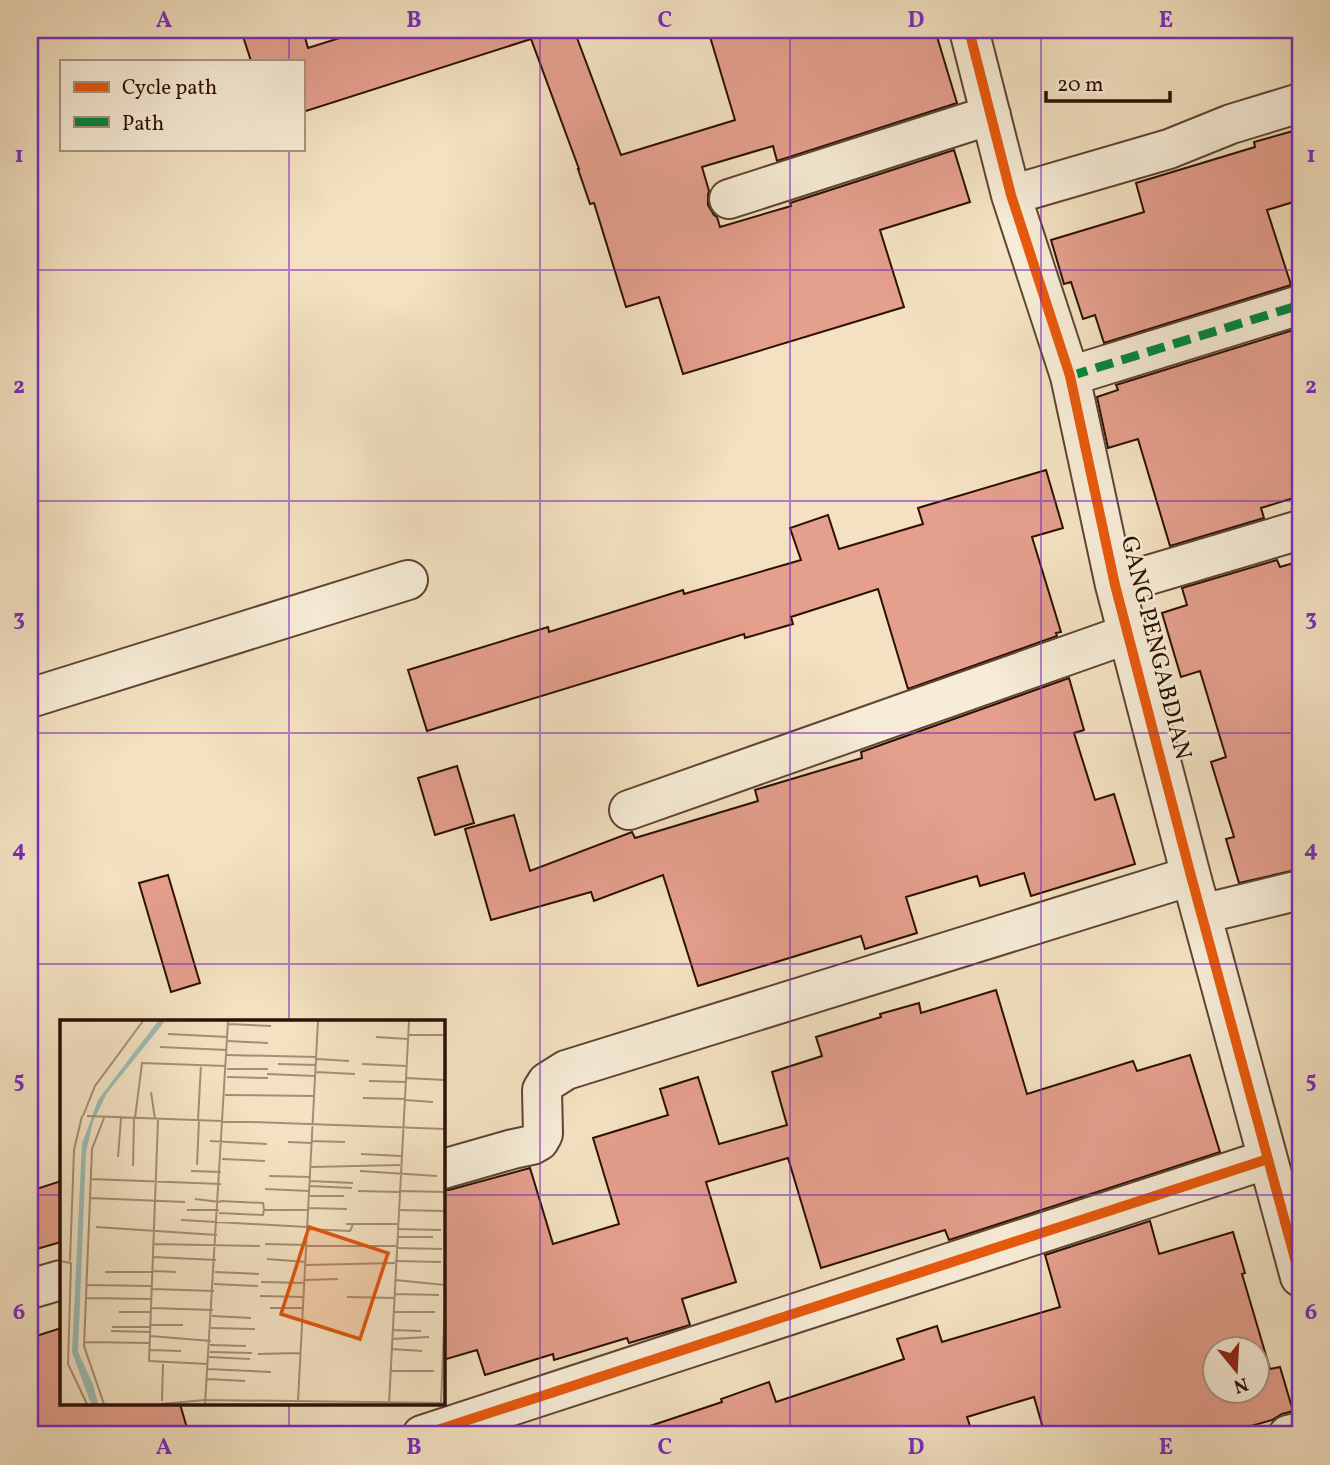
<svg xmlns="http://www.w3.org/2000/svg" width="1330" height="1465" viewBox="0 0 1330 1465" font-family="Vollkorn,serif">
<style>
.building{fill:#e49f8d;stroke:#2d1003;stroke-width:2;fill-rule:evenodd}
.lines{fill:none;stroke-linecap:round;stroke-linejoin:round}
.minor-casing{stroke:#5e4432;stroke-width:42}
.minor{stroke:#f7ecd7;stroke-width:38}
.quiet{stroke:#00873e;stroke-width:9;stroke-dasharray:18 9;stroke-linecap:butt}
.cycleway-casing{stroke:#f7ecd7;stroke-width:15}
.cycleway{stroke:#e8590c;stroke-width:10}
.grid{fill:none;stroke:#7b2cbf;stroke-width:2;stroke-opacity:0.55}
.labels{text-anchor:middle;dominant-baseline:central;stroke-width:5;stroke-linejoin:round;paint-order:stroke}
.street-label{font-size:24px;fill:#2d1003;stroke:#f7ecd7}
.inset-road{fill:none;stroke:#a48d75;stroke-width:2}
.view{fill:#df550c;fill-opacity:0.15;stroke:#df550c;stroke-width:3.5}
.inset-edge{fill:none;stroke:#2d1003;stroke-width:3.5}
.neatline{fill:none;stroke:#7b2cbf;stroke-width:2.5}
.grid-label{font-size:23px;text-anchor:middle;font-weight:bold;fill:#7b2cbf}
</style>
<rect width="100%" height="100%" fill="#f3e1c1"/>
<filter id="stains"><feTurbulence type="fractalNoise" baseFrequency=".00286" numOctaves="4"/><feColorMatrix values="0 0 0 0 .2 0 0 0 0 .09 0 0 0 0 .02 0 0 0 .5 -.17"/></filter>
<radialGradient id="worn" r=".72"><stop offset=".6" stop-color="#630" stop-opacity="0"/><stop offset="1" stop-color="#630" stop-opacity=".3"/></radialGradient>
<path class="building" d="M 241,30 L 303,30 L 308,48 L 365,30 L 574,30 L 621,155 L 735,120 L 708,30 L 935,30 L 957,103 L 777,161 L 773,146 L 702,167 L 709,191 L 708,195 L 708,205 L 714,215 L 717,217 L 720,227 L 791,206 L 790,203 L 954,150 L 970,202 L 880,230 L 904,307 L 683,374 L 659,297 L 626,307 L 594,203 L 590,204 L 578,169 L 579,169 L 531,39 L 303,112 L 303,61 L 251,61 Z
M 1293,131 L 1300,154 L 1300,200 L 1267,210 L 1291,285 L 1104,343 L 1095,315 L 1083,319 L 1071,282 L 1064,284 L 1051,240 L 1144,212 L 1136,183 L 1255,147 L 1254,142 Z
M 1300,328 L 1300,496 L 1261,508 L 1264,518 L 1170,546 L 1138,439 L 1108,448 L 1097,397 L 1118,390 L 1116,385 Z
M 1046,470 L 1063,528 L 1032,537 L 1061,632 L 1056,633 L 1057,636 L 908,689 L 878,589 L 791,617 L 793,624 L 745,638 L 744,634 L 427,731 L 408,670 L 548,627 L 549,632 L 683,590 L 684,594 L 801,560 L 790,528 L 828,515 L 839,549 L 923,524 L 918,508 Z
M 1277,560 L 1280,567 L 1300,561 L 1300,869 L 1239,883 L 1226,839 L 1234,837 L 1211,762 L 1226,757 L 1200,671 L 1181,677 L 1162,613 L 1187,605 L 1182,588 Z
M 1069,678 L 1084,730 L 1074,733 L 1095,800 L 1114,794 L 1135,864 L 1031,896 L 1024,873 L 980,886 L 977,876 L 906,897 L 917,933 L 865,949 L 861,936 L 698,986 L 663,875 L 594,901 L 591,892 L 491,920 L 465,829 L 514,815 L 530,871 L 632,832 L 635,838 L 758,801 L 755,790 L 862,758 L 861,752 Z
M 457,766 L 474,823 L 435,835 L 418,778 Z
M 168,875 L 200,983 L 171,992 L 139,883 Z
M 996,990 L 1027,1094 L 1133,1061 L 1137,1071 L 1190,1055 L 1220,1152 L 949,1240 L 945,1230 L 821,1268 L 788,1158 L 706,1182 L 736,1282 L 682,1299 L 690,1325 L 629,1343 L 627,1338 L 554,1360 L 553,1354 L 485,1375 L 477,1350 L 443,1360 L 443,1190 L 449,1190 L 530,1168 L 553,1244 L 619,1224 L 593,1138 L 668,1115 L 660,1089 L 698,1077 L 719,1144 L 787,1125 L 772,1072 L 822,1056 L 816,1037 L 881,1017 L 880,1014 L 919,1003 L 921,1013 Z
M 61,1181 L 61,1242 L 30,1251 L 30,1191 Z
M 1150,1221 L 1159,1254 L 1233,1232 L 1245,1273 L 1242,1274 L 1270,1369 L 1280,1367 L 1293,1411 L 1282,1414 L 1272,1420 L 1220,1435 L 1045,1435 L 1034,1397 L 967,1417 L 973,1435 L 642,1435 L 641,1429 L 722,1402 L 721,1399 L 769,1382 L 776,1402 L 904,1359 L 897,1339 L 937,1326 L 942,1342 L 1060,1307 L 1045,1255 ZM 1214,1349 L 1256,1349 L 1256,1391 L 1214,1391 Z
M 61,1328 L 61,1404 L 180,1404 L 189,1435 L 30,1435 L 30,1338 Z"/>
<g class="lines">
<g class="minor-casing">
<path id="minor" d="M 969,30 L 1011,195 L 1070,376 L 1115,585 L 1191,876 L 1300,1277
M 1011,195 L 1169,149 L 1231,124 L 1300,103
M 729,199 L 991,115
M 1070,376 L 1300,305
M 1115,585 L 1300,530
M 30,698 L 408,580
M 629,810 L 1128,634
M 1202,914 L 1300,890
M 443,1169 L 513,1149 L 532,1145 L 539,1141 L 543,1134 L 542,1090 L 547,1082 L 566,1070 L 1191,876
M 30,1289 L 61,1280
M 422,1435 L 1268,1159
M 1288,1435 L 1300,1432"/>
</g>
<use href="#minor" class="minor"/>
<path class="quiet" d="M 1070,376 L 1300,305"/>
<g class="cycleway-casing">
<path id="cycleway" d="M 969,30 L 1011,195 L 1070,376 L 1115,585 L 1191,876 L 1300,1277
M 422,1435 L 1268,1159"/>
</g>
<use href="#cycleway" class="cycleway"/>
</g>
<path class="grid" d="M 289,30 L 289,61M 540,30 L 540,1435M 790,30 L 790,1435M 1041,30 L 1041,1435M 289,149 L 289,1022M 30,270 L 1300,270M 30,501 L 1300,501M 30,733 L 1300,733M 30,964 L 1300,964M 30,1195 L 61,1195M 443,1195 L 1300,1195M 289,1404 L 289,1435"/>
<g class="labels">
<g class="street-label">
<text transform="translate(1155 648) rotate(76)">GANG PENGABDIAN</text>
</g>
</g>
<g transform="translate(60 1020)">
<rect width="385" height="385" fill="#f3e1c1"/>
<path d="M 98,1 L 105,1 L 47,73 L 33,102 L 26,132 L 18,332 L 33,364 L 38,384 L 31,384 L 12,332 L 22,124 L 38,80 Z" fill="#9bbdb4"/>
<path class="inset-road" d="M 168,4 L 211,6M 108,14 L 168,17M 348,15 L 385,15M 316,17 L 348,19M 168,21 L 208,23M 100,27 L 167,30M 167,35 L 257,37M 257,39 L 289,41M 218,44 L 256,45M 302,44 L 347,46M 167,49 L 208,49M 256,52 L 295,54M 207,54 L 255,56M 167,57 L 208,58M 346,58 L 385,60M 309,61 L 346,62M 91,72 L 95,99M 165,75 L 255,76M 303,78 L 345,79M 345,80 L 373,82M 23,96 L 35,66 L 83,1M 27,96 L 385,109M 44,98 L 32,129 L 24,326 L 44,384M 75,98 L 82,43 L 166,46M 98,100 L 89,341 L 148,344M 138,100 L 141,45M 150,121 L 207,124M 252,121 L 285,122M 228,122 L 252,123M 301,134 L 341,136M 58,137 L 61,98M 162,139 L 205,141M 137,145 L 139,100M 73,146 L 74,98M 251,147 L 340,145M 131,151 L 161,152M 300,151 L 377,156M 209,156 L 251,157M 30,159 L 161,164M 250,161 L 293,163M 250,166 L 292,168M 205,169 L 250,171M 298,171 L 339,172M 339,171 L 385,172M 250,176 L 284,176M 30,178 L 125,182M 135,179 L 160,182M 160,181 L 203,183 L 204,190 L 248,190M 249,188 L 287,189M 127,190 L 159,190M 338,190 L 385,191M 159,193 L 203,195 L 204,190M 121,200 L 247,207M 286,204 L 338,204M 36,207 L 157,215M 248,209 L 290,211 L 293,204M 337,209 L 381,210M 337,217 L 373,217M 93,224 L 200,226M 205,224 L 247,225M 247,226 L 336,226M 336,228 L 382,229M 93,237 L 156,240M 207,239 L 246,242M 0,241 L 11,243 L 8,344 L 27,384M 10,241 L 14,130 L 22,96M 335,241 L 381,242M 246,245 L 335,243M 93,251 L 116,252M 45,252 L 92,252M 155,252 L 199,254M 245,260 L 278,259M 335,260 L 385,265M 201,262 L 245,263M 154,264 L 198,266M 26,265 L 92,266M 92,269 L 154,271M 334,274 L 379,275M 200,276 L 243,277M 287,277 L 334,278M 26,278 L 92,279M 91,288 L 153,290M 210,288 L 243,288M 59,292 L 91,292M 333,292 L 375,292M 152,296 L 191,298M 91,305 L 123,305M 52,307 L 90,307M 151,308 L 195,309M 332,310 L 361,311M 51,311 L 90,312M 90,316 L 151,321M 332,319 L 369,317M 25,322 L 89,323M 150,325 L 186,326M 331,329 L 362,331M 89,330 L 121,331M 150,332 L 192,333M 198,334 L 240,333M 149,337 L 190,339M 148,349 L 211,352M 330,351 L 374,351M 147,359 L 185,361M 102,381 L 103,344M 238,381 L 258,1M 381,383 L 385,283M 101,384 L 145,380 L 385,383M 145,384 L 168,1M 329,384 L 349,1"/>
<path class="view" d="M 249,207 L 328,233 L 300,319 L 221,294 Z"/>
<rect width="385" height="385" class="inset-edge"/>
</g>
<rect width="1330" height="1465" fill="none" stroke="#f3e1c1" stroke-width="77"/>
<rect x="60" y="60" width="245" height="91" fill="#f7ecd7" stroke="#a69482" stroke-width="2"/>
<rect x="74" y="82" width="35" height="10" fill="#e8590c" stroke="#a69482" stroke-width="2"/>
<text x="122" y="94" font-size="21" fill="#2d1003">Cycle path</text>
<rect x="74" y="117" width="35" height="10" fill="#00873e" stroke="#a69482" stroke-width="2"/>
<text x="122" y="130" font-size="21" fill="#2d1003">Path</text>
<g transform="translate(1236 1370) rotate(162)"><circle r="33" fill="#f7ecd7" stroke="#a69482" stroke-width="2"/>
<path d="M0-5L12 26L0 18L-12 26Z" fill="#8f2418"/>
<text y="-10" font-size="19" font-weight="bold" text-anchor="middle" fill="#2d1003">N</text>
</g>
<path d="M1046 91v10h124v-10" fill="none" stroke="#2d1003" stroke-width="3.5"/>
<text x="1057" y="91" font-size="21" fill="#2d1003" stroke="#f7ecd7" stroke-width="5" paint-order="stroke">20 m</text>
<rect x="38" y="38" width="1254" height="1388" class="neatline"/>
<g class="grid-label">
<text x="164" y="27">A</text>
<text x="414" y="27">B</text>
<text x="665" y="27">C</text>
<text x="916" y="27">D</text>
<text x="1166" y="27">E</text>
<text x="19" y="162">1</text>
<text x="1311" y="162">1</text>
<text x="19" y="393">2</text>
<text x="1311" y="393">2</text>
<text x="19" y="625">3</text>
<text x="1311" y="625">3</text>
<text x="19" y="856">4</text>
<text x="1311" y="856">4</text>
<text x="19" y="1087">5</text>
<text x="1311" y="1087">5</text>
<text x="19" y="1319">6</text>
<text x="1311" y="1319">6</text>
<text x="164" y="1454">A</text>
<text x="414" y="1454">B</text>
<text x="665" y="1454">C</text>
<text x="916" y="1454">D</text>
<text x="1166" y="1454">E</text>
</g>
<rect width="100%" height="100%" filter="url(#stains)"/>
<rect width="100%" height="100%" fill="url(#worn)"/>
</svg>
